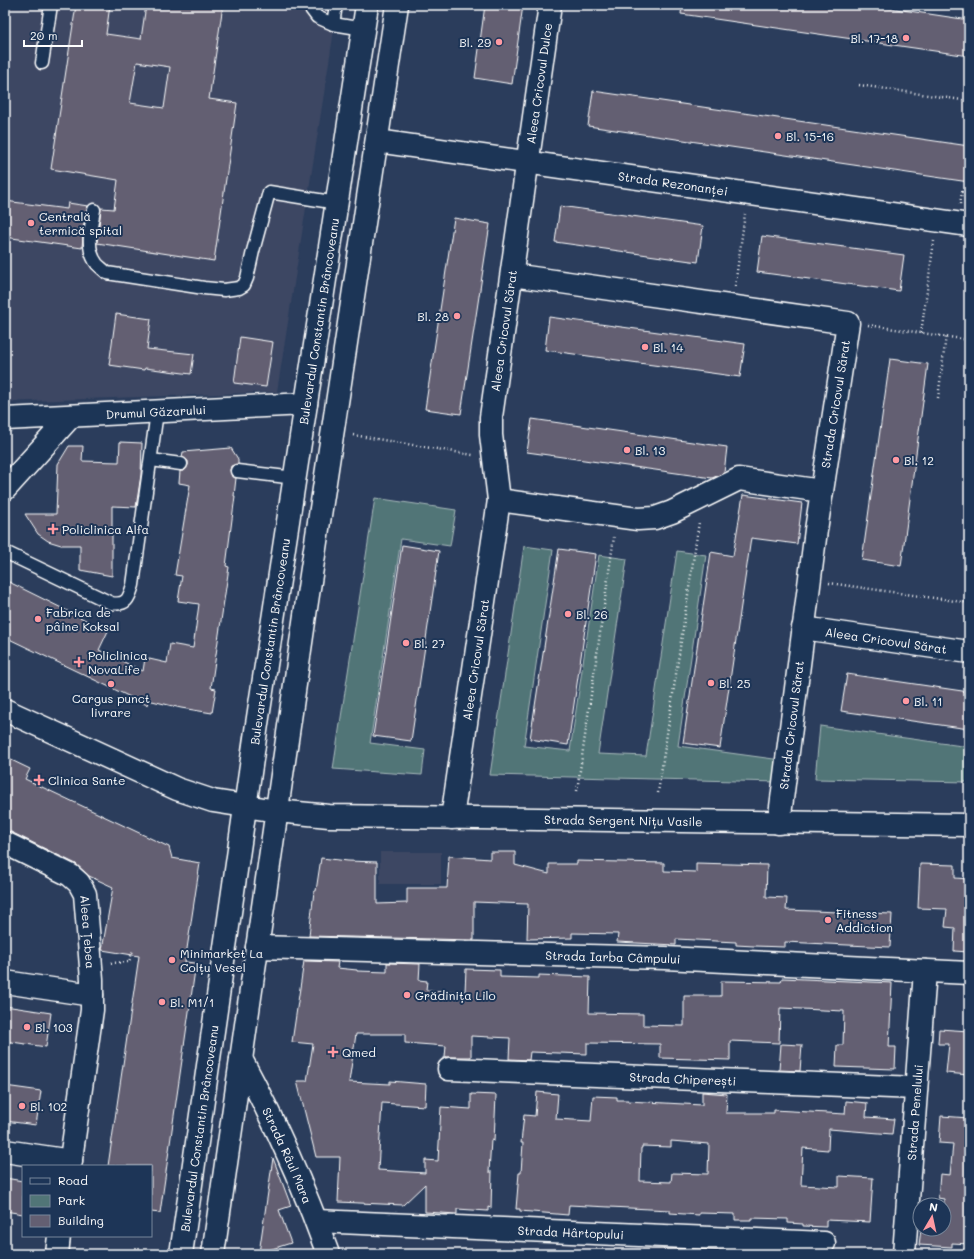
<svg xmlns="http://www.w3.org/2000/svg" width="974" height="1259" viewBox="0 0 974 1259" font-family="Mali,sans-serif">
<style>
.built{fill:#3c4763}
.green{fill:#517577;stroke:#a8babb}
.building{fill:#635f72;stroke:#fff;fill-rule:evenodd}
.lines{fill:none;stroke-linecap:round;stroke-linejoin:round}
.service-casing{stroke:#fff;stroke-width:15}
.minor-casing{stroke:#fff;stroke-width:25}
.tertiary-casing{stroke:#fff;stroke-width:25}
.secondary-casing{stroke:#fff;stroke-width:25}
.path{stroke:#fff;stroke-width:2.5;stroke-dasharray:1 3;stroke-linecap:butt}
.service{stroke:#1d3557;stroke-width:12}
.minor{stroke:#1d3557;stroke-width:22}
.tertiary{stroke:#1d3557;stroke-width:22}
.secondary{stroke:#1d3557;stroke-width:22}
.poi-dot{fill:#ff9aa2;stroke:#1d3557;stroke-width:1.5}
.labels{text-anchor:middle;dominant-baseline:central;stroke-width:4;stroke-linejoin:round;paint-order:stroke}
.poi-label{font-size:12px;fill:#fff;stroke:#1d3557;text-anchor:start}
.street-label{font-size:12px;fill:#fff;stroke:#1d3557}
</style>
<rect width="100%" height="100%" fill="#2b3d5c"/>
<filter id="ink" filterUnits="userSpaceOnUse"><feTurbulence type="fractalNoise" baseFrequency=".025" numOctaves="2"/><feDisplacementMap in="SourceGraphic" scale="8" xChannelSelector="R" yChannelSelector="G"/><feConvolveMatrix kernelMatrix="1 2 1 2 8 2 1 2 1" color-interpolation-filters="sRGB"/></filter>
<g filter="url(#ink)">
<path class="built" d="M 5,5 L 338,5 L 277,392 L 5,402 Z
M 380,852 L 441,852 L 441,884 L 380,884 Z"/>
<path class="green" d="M 375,498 L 456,510 L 450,546 L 401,539 L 370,743 L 425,750 L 422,775 L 333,769 Z
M 524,546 L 553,550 L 524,746 L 570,751 L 599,555 L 627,559 L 598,754 L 646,756 L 677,551 L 706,555 L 678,746 L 781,760 L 778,782 L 490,775 Z
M 820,726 L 969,747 L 969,782 L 815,779 Z"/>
<path class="building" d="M 76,5 L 110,5 L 106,34 L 141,39 L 146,5 L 223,5 L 209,99 L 237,103 L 214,261 L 97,243 L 101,208 L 114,209 L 118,180 L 51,169 ZM 137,62 L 170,67 L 164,108 L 130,103 Z
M 485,5 L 523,5 L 512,84 L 475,78 Z
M 682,5 L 869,5 L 969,20 L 969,56 L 681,14 Z
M 593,91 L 969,146 L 969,182 L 588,126 Z
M 5,201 L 67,209 L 68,203 L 88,206 L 84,222 L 82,248 L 5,237 Z
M 560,206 L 703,226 L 698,262 L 555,242 Z
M 454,218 L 490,224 L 461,414 L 425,409 Z
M 762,236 L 904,255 L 899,291 L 757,272 Z
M 116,314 L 151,319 L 147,349 L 194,354 L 191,374 L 145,368 L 144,370 L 109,365 Z
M 549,317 L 745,344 L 740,377 L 545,350 Z
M 240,337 L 273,342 L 266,387 L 234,383 Z
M 890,359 L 928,364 L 901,566 L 862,560 Z
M 532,419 L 727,447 L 724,473 L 712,478 L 527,452 Z
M 120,442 L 142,443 L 141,475 L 136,507 L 112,506 L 112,576 L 80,570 L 80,545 L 61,545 L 48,541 L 38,534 L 25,514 L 56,514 L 58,464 L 69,446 L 83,446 L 82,461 L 119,462 Z
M 231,448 L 238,459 L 238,464 L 231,466 L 230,470 L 232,477 L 236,478 L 234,496 L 235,496 L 226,566 L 229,567 L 211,688 L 216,689 L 212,713 L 181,708 L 148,700 L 147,705 L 5,637 L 5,580 L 108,631 L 99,650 L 143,671 L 145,658 L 167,663 L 170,644 L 193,648 L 199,604 L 178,601 L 182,576 L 175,575 L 190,485 L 179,483 L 180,471 L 184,471 L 188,465 L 188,461 L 182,457 L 183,452 Z
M 743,495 L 802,503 L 797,544 L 751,538 L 720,748 L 683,743 L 711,552 L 733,556 Z
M 402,545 L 439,551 L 411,741 L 373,736 Z
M 559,549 L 596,554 L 568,745 L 530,739 Z
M 847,674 L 969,692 L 969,729 L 841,711 Z
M 5,757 L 30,769 L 25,779 L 169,847 L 172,858 L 200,863 L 185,962 L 196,963 L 160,1213 L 151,1212 L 151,1166 L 108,1166 L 139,956 L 102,950 L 113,887 L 89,876 L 76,864 L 11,832 L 5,831 Z
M 490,852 L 515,852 L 515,865 L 549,874 L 549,864 L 577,864 L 577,861 L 664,863 L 664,871 L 696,872 L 696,863 L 767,865 L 766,897 L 787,898 L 786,910 L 892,914 L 890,947 L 785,942 L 785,947 L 754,946 L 736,945 L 736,942 L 676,939 L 676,945 L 617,942 L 618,934 L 572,933 L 572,938 L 527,939 L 528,904 L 474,902 L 474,940 L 309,936 L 314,891 L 316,891 L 321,858 L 348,861 L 377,862 L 377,904 L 407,903 L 407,888 L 447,888 L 449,856 L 490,859 Z
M 920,864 L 955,865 L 955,878 L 969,879 L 969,952 L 954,951 L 955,928 L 945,927 L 947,909 L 918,908 Z
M 304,961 L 338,962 L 337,968 L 357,970 L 357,971 L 387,972 L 387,963 L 420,964 L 419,980 L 427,981 L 426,990 L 465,992 L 466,969 L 500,970 L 500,977 L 539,978 L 539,975 L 590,977 L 589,1013 L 643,1014 L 643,1025 L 684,1026 L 684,996 L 721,996 L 721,981 L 781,982 L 782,978 L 892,983 L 889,1047 L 896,1047 L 895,1069 L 836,1067 L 837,1045 L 843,1045 L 844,1011 L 780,1008 L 779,1043 L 730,1041 L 730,1060 L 660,1058 L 660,1044 L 587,1043 L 587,1054 L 530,1052 L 529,1060 L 509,1059 L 510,1038 L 471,1036 L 471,1057 L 445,1057 L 446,1046 L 405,1043 L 405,1034 L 356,1034 L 349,1082 L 390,1084 L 390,1081 L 426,1084 L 425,1106 L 382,1103 L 378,1170 L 425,1173 L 425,1160 L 438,1161 L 441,1107 L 471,1109 L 471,1094 L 496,1095 L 494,1141 L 491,1140 L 489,1172 L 492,1172 L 491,1208 L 488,1207 L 488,1211 L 457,1209 L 457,1214 L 425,1212 L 425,1184 L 403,1205 L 338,1202 L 340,1157 L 316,1157 L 297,1081 L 307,1081 L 313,1044 L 292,1042 Z
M 5,1006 L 51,1013 L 46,1047 L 5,1041 Z
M 939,1029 L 969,1031 L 969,1075 L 946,1073 L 949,1044 L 938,1044 Z
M 781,1044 L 802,1045 L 800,1071 L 779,1070 Z
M 5,1086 L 41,1091 L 36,1125 L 5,1121 Z
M 537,1092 L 558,1094 L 556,1119 L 591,1121 L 593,1096 L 617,1097 L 617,1100 L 628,1100 L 628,1101 L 702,1105 L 702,1092 L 727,1094 L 726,1113 L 774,1113 L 774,1110 L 845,1114 L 846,1101 L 867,1103 L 866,1117 L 894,1119 L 892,1134 L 829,1129 L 828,1150 L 803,1148 L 801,1185 L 839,1187 L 839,1176 L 873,1178 L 870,1222 L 826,1220 L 826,1227 L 803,1226 L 803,1224 L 788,1223 L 788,1219 L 751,1218 L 751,1220 L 735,1220 L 735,1214 L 699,1213 L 699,1215 L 670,1213 L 670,1210 L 569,1205 L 568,1215 L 520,1211 L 520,1209 L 516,1209 L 519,1173 L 521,1173 L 523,1143 L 521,1143 L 524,1115 L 535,1116 ZM 671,1141 L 709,1144 L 708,1174 L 672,1173 L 671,1182 L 640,1181 L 641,1148 L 642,1148 L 642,1146 L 671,1147 Z
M 941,1116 L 969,1118 L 969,1158 L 967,1186 L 969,1186 L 969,1244 L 952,1243 L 952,1247 L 919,1245 L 921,1229 L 944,1229 L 944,1199 L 938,1198 L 940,1174 L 950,1175 L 953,1144 L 939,1143 Z
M 273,1158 L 291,1206 L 279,1210 L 291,1243 L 259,1253 Z
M 5,1178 L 23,1181 L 23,1214 L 5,1211 Z"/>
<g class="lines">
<g class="service-casing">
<path id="service" d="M 308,5 L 317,17 L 333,24 L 336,5
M 333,24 L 364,29
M 42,63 L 51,5
M 94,210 C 91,227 85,249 97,264 C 100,267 104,270 107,273 L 204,288 L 224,290 L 239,288 L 244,285 L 247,278 L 253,251 L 269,192 L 337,203
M 151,460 L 181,464
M 237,471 L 295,478
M 5,552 L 111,603 C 127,606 129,598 133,585 L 157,412"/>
</g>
<g class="minor-casing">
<g id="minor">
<path id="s1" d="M 377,141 L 969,225"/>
<path d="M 512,275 L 848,323 L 816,530 L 779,823"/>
<path d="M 5,489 L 71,416"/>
<path d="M 499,500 L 638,519 L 655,518 L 672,512 L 739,479 L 822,491"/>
<path id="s2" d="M 803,628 L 969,652"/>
<path id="s3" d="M 452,818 L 499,500 L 491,435 L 491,417 L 550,5"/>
<path id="s4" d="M 5,843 L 70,875 L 79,883 L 85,894 L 92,979 L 92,1010 L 70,1166"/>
<path id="s5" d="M 257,947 L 665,958 L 969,973"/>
<path d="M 5,982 L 92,995"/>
<path id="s6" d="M 241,1059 C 275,1122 304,1187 328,1254"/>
<path id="s7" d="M 449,1069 L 916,1088"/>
<path d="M 5,1151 L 71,1161"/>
<path id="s8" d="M 316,1221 L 824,1243"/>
<path d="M 57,1254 L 59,1236"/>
<path id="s9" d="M 904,1254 L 925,971"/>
</g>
</g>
<g class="tertiary-casing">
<g id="tertiary">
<path id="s10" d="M 5,419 L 306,404"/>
<path d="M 5,710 L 177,789 L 213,801 L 245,806"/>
</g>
</g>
<g class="secondary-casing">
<g id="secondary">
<path id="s11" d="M 245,806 L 277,811 L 329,816 L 969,825"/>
<path id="s12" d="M 181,1254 L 257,724 L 367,5"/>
<path d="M 213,1254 L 306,608 L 397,5"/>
</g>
</g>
<path class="path" d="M 859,85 L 969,101
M 960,204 L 962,192 L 969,193
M 735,286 L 745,214
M 868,325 L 969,340
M 921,333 L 934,241
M 938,398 L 946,336
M 353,435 L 473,455
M 829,583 L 969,603
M 577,791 L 614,537
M 658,793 L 699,522
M 111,963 L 129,962 L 133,950"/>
<use href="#service" class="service"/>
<use href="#minor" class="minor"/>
<use href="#tertiary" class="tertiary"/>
<use href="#secondary" class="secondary"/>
</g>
</g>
<g class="poi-dot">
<circle cx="906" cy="38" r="4"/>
<circle cx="499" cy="42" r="4"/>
<circle cx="778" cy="136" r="4"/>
<circle cx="31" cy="223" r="4"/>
<circle cx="457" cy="316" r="4"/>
<circle cx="645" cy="347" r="4"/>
<circle cx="627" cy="450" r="4"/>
<circle cx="896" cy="460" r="4"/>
<path d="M51 523h4v4h4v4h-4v4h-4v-4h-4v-4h4z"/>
<circle cx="568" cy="614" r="4"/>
<circle cx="38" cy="619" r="4"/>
<circle cx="406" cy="643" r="4"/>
<path d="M77 656h4v4h4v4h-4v4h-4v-4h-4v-4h4z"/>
<circle cx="711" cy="683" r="4"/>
<circle cx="111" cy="684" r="4"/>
<circle cx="906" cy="701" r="4"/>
<path d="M37 774h4v4h4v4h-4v4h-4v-4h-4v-4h4z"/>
<circle cx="828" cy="920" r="4"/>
<circle cx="172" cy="960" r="4"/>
<circle cx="407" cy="995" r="4"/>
<circle cx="162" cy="1002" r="4"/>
<circle cx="27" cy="1027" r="4"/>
<path d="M331 1046h4v4h4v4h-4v4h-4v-4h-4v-4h4z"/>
<circle cx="22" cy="1106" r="4"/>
</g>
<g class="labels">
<g class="poi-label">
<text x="898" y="38" text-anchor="end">Bl. 17-18</text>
<text x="491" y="42" text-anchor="end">Bl. 29</text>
<text x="786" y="136">Bl. 15-16</text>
<text x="39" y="216">Centrală<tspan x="39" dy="14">termică spital</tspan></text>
<text x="449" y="316" text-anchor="end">Bl. 28</text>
<text x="653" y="347">Bl. 14</text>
<text x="635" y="450">Bl. 13</text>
<text x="904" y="460">Bl. 12</text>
<text x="62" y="529">Policlinica Alfa</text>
<text x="46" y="612">Fabrica de<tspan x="46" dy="14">pâine Koksal</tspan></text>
<text x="576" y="614">Bl. 26</text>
<text x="414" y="643">Bl. 27</text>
<text x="88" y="655">Policlinica<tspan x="88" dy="14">NovaLife</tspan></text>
<text x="719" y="683">Bl. 25</text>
<text x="111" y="698" text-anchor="middle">Cargus punct<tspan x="111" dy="14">livrare</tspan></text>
<text x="914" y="701">Bl. 11</text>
<text x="48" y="780">Clinica Sante</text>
<text x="836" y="913">Fitness<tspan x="836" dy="14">Addiction</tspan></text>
<text x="180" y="953">Minimarket La<tspan x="180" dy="14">Colțu Vesel</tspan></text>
<text x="415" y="995">Grădinița Lilo</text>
<text x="170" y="1002">Bl. M1/1</text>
<text x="35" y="1027">Bl. 103</text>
<text x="342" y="1052">Qmed</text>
<text x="30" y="1106">Bl. 102</text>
</g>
<g class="street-label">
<text stroke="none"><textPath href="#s3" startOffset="742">Aleea Cricovul Dulce</textPath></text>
<text stroke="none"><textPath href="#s1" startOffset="299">Strada Rezonanței</textPath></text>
<text stroke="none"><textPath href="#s12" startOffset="943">Bulevardul Constantin Brâncoveanu</textPath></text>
<text stroke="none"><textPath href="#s3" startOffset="492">Aleea Cricovul Sărat</textPath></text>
<text transform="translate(835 404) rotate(-81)">Strada Cricovul Sărat</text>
<text stroke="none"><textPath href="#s10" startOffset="151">Drumul Găzarului</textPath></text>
<text stroke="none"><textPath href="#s2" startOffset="84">Aleea Cricovul Sărat</textPath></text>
<text stroke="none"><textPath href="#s12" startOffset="619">Bulevardul Constantin Brâncoveanu</textPath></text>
<text stroke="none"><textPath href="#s3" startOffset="160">Aleea Cricovul Sărat</textPath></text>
<text transform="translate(791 725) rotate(-83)">Strada Cricovul Sărat</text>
<text stroke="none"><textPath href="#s11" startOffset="379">Strada Sergent Nițu Vasile</textPath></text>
<text stroke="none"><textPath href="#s4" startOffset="135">Aleea Țebea</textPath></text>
<text stroke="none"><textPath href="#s5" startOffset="356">Strada Iarba Câmpului</textPath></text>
<text stroke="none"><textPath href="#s7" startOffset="234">Strada Chiperești</textPath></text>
<text stroke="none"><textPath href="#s9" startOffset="142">Strada Penelului</textPath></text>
<text stroke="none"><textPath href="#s12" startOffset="127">Bulevardul Constantin Brâncoveanu</textPath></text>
<text stroke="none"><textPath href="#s6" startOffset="107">Strada Râul Mara</textPath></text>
<text stroke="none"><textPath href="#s8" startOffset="255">Strada Hârtopului</textPath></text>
</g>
</g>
<rect width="974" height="1259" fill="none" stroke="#1d3557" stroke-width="20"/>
<rect x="10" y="10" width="954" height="1239" fill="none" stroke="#fff" stroke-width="1.5" filter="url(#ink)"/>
<rect x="22" y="1165" width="130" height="72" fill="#1d3557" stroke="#77869a"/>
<rect x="30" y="1178" width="20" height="6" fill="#1d3557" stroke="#77869a"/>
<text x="58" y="1185" font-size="12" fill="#ffffff">Road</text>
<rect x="30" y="1195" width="20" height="12" fill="#517577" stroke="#77869a"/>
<text x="58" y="1205" font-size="12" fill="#ffffff">Park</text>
<rect x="30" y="1215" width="20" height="12" fill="#635f72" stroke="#77869a"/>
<text x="58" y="1225" font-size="12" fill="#ffffff">Building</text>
<g transform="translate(932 1217) rotate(9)"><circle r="19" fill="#1d3557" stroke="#77869a"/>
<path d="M0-3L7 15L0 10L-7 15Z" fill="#ff9aa2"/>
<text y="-6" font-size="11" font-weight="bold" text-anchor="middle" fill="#ffffff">N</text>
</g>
<path d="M24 40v6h58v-6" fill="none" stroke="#ffffff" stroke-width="2"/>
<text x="30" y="40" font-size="12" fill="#ffffff" stroke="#1d3557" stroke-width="3" paint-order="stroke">20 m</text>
</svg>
